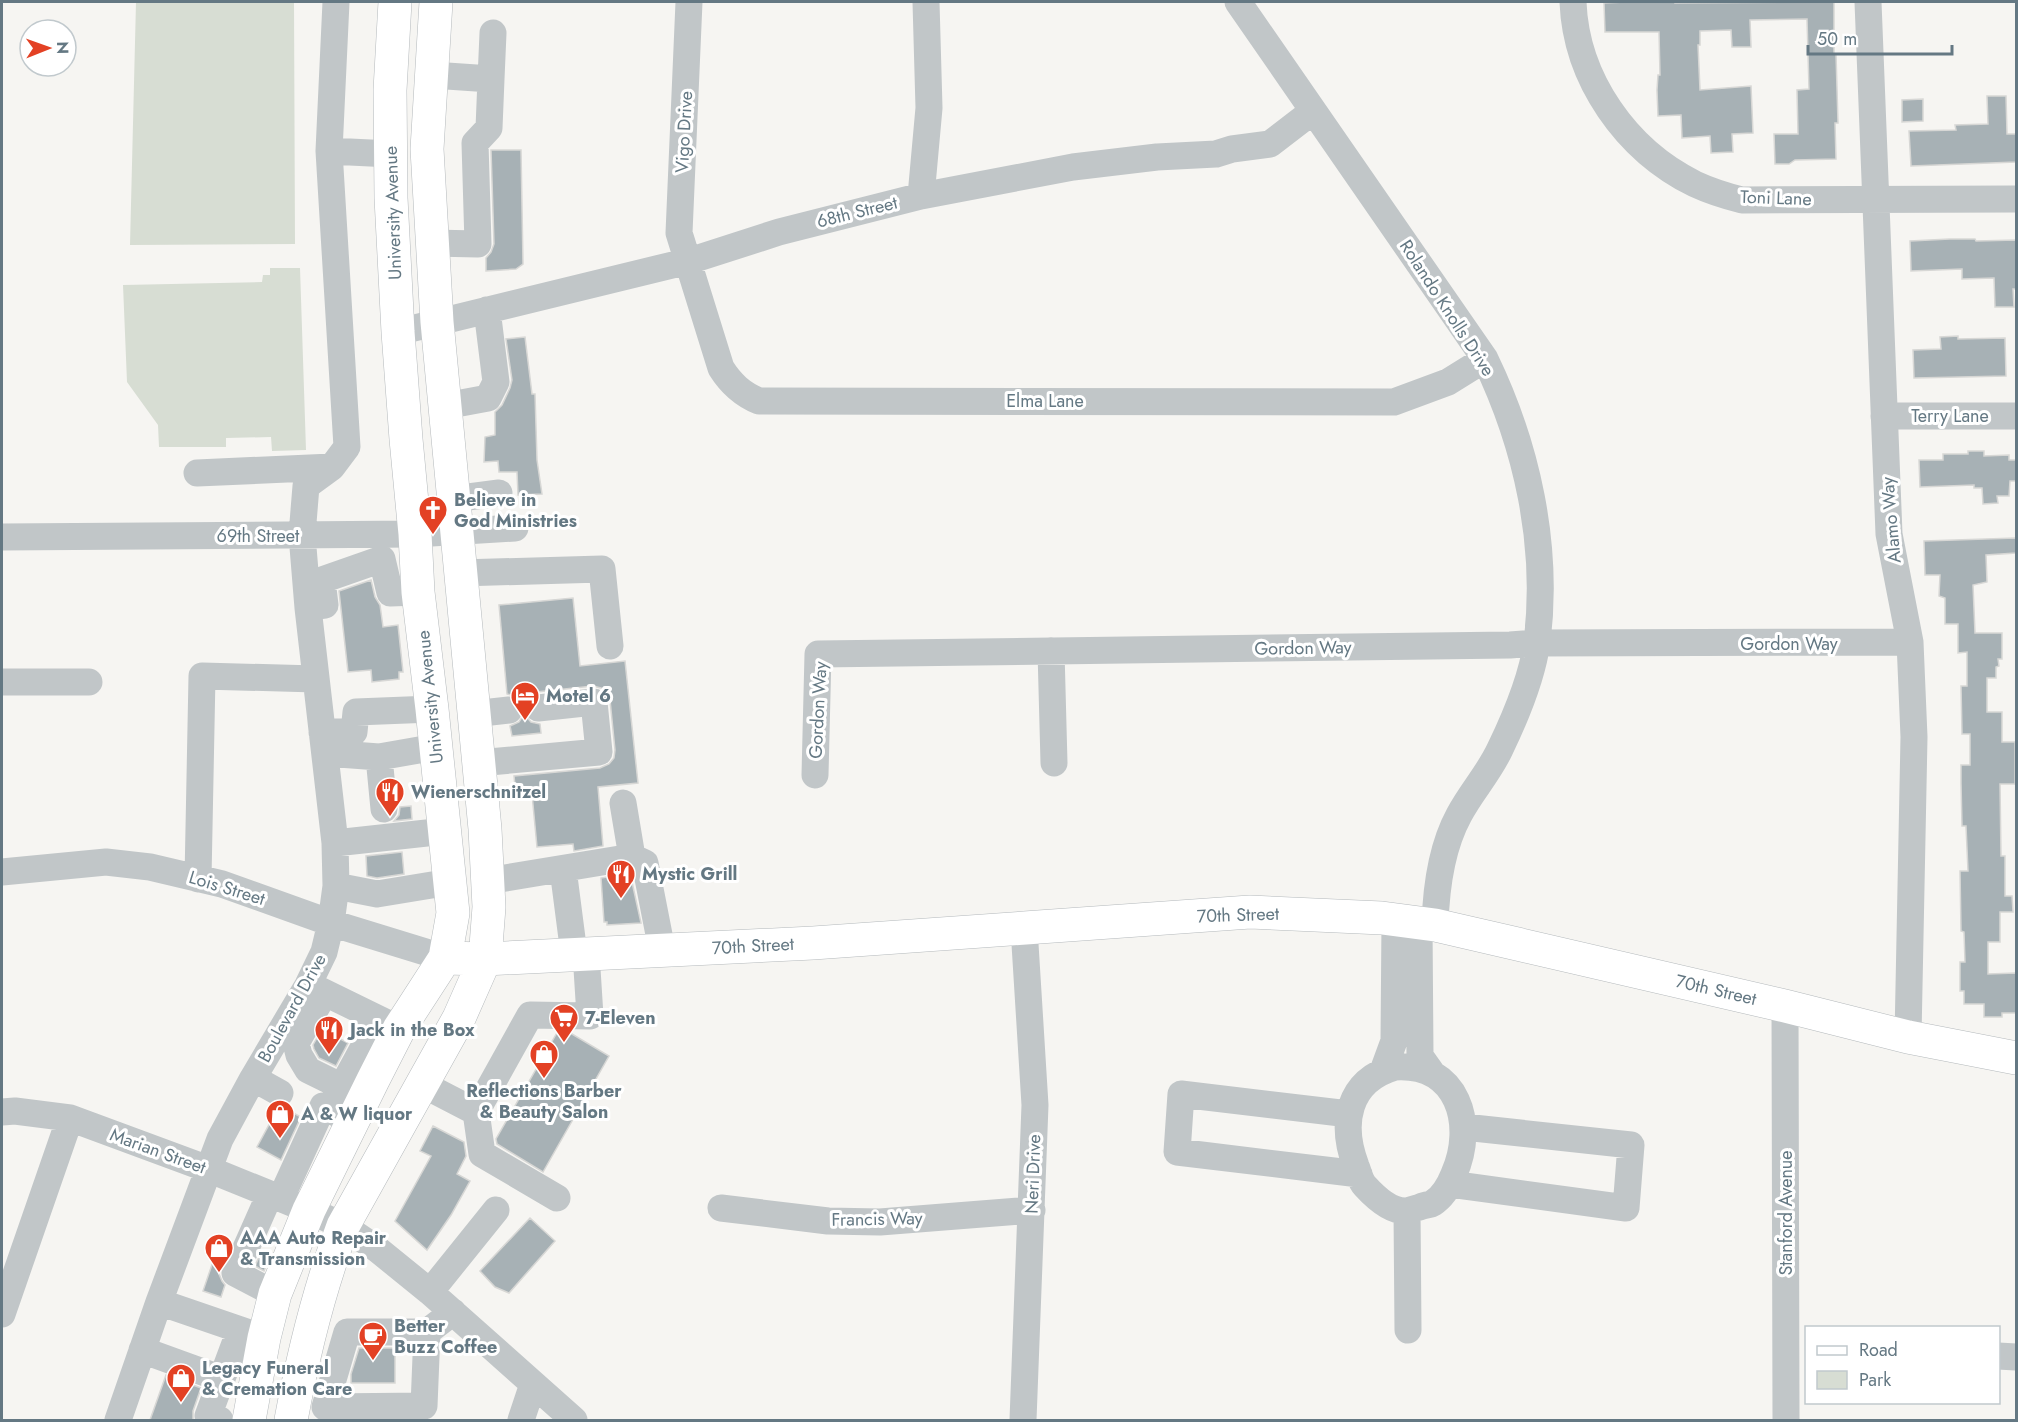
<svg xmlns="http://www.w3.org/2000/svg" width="2018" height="1422" viewBox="0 0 2018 1422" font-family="Jost,sans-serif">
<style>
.green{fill:#d7ddd3}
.building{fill:#a7b1b5;stroke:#d7d7d5;stroke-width:1.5}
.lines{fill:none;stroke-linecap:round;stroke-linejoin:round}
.major-casing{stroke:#b4b9bc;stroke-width:34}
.minor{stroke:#c1c6c8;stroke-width:27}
.major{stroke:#fff;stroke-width:33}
.labels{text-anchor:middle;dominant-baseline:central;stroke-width:6;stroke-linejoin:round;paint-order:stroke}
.street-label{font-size:18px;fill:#647883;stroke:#fff}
.poi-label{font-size:18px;font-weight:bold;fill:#647883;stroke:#fff;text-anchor:start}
</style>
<rect width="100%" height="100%" fill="#f6f5f2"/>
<path class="green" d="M 136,2 L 294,2 L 295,244 L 130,245 Z
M 270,268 L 300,268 L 306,450 L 272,451 L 271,437 L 226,438 L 226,447 L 159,447 L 158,425 L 127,382 L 123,285 L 262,282 L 263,275 L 270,275 Z"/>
<path class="building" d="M 1625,2 L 1675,2 L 1675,3 L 1834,2 L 1834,54 L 1836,54 L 1838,123 L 1835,123 L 1836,159 L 1795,160 L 1789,164 L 1775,164 L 1774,134 L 1798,134 L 1797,90 L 1809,89 L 1807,19 L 1750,20 L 1751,47 L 1732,47 L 1731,30 L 1700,31 L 1700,45 L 1698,45 L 1700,90 L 1751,86 L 1753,133 L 1732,134 L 1733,152 L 1711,153 L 1710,136 L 1682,138 L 1681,115 L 1658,116 L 1657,90 L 1658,75 L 1660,75 L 1659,32 L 1605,32 L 1604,3 Z
M 1987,96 L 2006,96 L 2007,134 L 2016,134 L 2016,162 L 1911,166 L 1909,131 L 1956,130 L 1955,125 L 1988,124 Z
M 1923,99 L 1923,121 L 1902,122 L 1902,100 Z
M 491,150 L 521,150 L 523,264 L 516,269 L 486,271 L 486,258 L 491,252 L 494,244 Z
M 1950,239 L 1975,239 L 1976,241 L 2016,240 L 2016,289 L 2013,289 L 2014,307 L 1995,307 L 1994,278 L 1962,279 L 1962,269 L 1911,271 L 1910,241 Z
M 1958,336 L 1958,339 L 2005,338 L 2006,376 L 1914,378 L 1913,350 L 1941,349 L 1940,337 Z
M 525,337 L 532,394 L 535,394 L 537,460 L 542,494 L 518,495 L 517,472 L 499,472 L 498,461 L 484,462 L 485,437 L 495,435 L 495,412 L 502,405 L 510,388 L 512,380 L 506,339 Z
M 1968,451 L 1984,451 L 1984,456 L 2009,455 L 2009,460 L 2016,460 L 2016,481 L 2010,481 L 2009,496 L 1997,496 L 1998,503 L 1983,504 L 1982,488 L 1974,488 L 1974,485 L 1920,487 L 1919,460 L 1943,460 L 1943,454 L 1968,454 Z
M 2016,538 L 2016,553 L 1986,555 L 1987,582 L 1973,585 L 1975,633 L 2002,633 L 2002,659 L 1998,659 L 1999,666 L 1996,667 L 1996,678 L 1987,678 L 1987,712 L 2002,712 L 2002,742 L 2015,742 L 2015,784 L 2000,784 L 2001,856 L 2005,856 L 2005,896 L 2012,896 L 2013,912 L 2000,912 L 2000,942 L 1988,942 L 1988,974 L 2016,973 L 2016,1013 L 2002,1013 L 2002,1017 L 1984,1017 L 1984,1004 L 1964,1004 L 1964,991 L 1960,991 L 1960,962 L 1965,962 L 1964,932 L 1961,931 L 1960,871 L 1968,871 L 1966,826 L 1962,826 L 1961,783 L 1961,765 L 1970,765 L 1970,734 L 1962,734 L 1961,686 L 1967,686 L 1967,652 L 1958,653 L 1958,624 L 1945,624 L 1945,598 L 1939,596 L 1940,575 L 1925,575 L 1924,541 Z
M 371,580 L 375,597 L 380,605 L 383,627 L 398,625 L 403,672 L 399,672 L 399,679 L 372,682 L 371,670 L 348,672 L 339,591 Z
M 573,598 L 580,666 L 625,661 L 638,783 L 598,787 L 603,846 L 574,851 L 573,844 L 537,847 L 532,794 L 516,796 L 514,776 L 600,768 L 609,764 L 614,758 L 615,750 L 610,700 L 607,693 L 601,688 L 593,686 L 536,692 L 528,696 L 523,704 L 516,696 L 507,694 L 499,605 Z
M 524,714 L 531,722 L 540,724 L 541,733 L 512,736 L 510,726 L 519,722 Z
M 411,806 L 412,819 L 394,821 L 399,815 L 400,807 Z
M 402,852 L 404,874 L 377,878 L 367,876 L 366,856 Z
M 630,873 L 641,923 L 607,925 L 607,922 L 604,922 L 601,878 Z
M 322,1029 L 348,1043 L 336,1066 L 319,1058 L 314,1049 L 313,1045 Z
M 558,1031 L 567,1031 L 609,1056 L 543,1172 L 497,1144 L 496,1139 Z
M 278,1108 L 284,1108 L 301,1117 L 281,1160 L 257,1147 Z
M 433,1126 L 464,1142 L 466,1156 L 457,1174 L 470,1181 L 451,1215 L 427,1250 L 395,1221 L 431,1156 L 420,1151 Z
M 530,1218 L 555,1241 L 509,1293 L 495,1287 L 480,1271 Z
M 219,1244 L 229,1248 L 219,1274 L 222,1281 L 225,1285 L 221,1297 L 203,1291 Z
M 260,1255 L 269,1258 L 264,1271 L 255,1266 Z
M 359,1348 L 395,1348 L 395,1383 L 351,1383 L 351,1374 Z
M 166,1375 L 201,1388 L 193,1411 L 193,1420 L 150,1420 Z"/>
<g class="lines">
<g class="major-casing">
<path id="major" d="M 445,958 L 485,959 L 813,943 L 1250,912 L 1382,918 L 1435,925 L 1785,1006 L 1908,1037 L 2016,1058
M 249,1420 L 264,1338 L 275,1294 L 309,1210 L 373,1080 L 399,1029 L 445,958 L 453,913 L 432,709 L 418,592 L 415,534 L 406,439 L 398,332 L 391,198 L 390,90 L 395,2
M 291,1420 C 303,1355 319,1289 343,1226 L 459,1018 L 485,959 L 489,907 L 485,829 L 437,322 L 427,149 L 436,2"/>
</g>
<path class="minor" d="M 689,2 L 679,233 L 721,368 C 731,384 742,394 759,401 L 1394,402 L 1448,382 L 1485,359
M 1238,2 L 1485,359 C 1527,446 1549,545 1537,642 C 1532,678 1516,716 1500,749 C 1489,773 1471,792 1459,815 C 1441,848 1436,889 1435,925
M 1573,2 C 1576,79 1626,150 1695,184 C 1710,191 1726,196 1742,200 L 2016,199
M 1868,2 L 1889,534 L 1910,642 L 1914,737 L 1908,1037
M 432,75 L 491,79 L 493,33
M 329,151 L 391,154
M 921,196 L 929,108 L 926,2
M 432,243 L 478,244 L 475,143 L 489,128 L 491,79
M 398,332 L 689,261 L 779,232 L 921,196 L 1073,167 L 1157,157 L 1216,154 L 1232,149 L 1270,144 L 1313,111
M 445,406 L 488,398 L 496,382 L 487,310
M 1884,416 L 2016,416
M 197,473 L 332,467
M 453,499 L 499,493
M 2,537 L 415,534 L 515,528
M 460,573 L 602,569 L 610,646
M 317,606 L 325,605 L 322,580 L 382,559 L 390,593 L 418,592
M 1051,651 L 1054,763
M 2,682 L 89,682
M 473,714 L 509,710
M 322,732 L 354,732 L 356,712 L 432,709
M 325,753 L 379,757 L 436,747
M 379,757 L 384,809
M 478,763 L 599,752 L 594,702 L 538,708
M 815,775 L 818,654 L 1510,645 L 1537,643 L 1910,642
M 335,843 L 445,831
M 632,857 L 645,863 L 662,950
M 563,869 L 574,954
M 2,872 L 106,862 L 150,867 L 222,884 L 331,923 L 445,958
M 198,879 L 202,676 L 316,679
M 487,881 L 632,857 L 623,803
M 336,886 L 377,894 L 450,882
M 1419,923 L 1420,1056 L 1432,1073
M 309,985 L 399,1029
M 323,996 L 296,1043 L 299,1055 L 308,1070 L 365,1098
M 1785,1006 L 1786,1420
M 1395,1067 C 1458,1063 1476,1124 1454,1174 C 1450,1184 1444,1196 1433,1203 C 1430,1205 1424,1205 1420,1207 C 1416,1208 1411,1210 1407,1211 C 1391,1212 1375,1197 1365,1186 C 1360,1181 1359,1173 1356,1166 C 1340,1124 1347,1081 1395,1067 Z
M 1383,1071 L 1394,1041 L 1395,920
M 253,1078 L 280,1093
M 422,1084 L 476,1112 L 530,1015 L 590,1016 L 586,953
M 342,1087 L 379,1019
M 2,1112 L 15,1111 L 70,1118 L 208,1169 L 309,1210 L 343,1226 L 377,1249 L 430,1292 L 574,1420
M 476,1112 L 482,1154 L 557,1198
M 1349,1114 L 1181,1094 L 1177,1152 L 1359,1174
M 1450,1184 L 1626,1208 L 1631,1145 L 1464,1127
M 270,1194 L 235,1273 L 275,1294
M 281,1198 L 323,1106 L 353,1122
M 721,1208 L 828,1221 L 880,1222 L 1032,1210
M 1407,1211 L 1408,1330
M 430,1292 L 496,1210
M 159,1302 L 264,1338
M 2,1314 L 70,1118
M 427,1332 L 424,1406 L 325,1407 L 347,1332 L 427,1332 L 453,1312
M 142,1350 L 222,1379
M 1998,1356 L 2016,1357
M 118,1420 L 159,1302 L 220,1139 L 253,1078 L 308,985 L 324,952 L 331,923 L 336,886 L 335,843 L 308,608 L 302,535 L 306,486 L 332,467 L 347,447 L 329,151 L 336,2
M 220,1420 L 208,1416 L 240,1330
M 521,1420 L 533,1384
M 1023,1420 L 1035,1105 L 1024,928"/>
<use href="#major" class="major"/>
</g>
<defs>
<g id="church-pin" transform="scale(1.5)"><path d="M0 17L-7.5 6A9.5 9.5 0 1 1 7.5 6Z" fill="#e34124" stroke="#fff"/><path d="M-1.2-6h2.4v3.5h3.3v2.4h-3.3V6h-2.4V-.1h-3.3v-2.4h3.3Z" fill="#fff"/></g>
<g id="hotel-pin" transform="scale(1.5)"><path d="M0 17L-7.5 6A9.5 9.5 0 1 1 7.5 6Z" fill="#e34124" stroke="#fff"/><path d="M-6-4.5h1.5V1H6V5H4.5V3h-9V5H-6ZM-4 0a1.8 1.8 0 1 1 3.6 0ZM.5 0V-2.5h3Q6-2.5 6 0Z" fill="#fff"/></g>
<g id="restaurant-pin" transform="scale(1.5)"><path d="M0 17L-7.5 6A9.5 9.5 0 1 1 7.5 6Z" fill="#e34124" stroke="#fff"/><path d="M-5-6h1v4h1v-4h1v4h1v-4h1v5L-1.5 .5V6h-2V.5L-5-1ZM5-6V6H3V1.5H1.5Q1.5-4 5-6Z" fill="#fff"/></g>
<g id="supermarket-pin" transform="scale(1.5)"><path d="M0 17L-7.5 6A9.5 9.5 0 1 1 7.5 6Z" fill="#e34124" stroke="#fff"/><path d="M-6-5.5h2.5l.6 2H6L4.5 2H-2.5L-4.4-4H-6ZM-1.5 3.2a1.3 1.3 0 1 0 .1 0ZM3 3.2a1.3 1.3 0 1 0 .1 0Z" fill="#fff"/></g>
<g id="shop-pin" transform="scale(1.5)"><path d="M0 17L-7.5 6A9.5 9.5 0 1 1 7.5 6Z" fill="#e34124" stroke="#fff"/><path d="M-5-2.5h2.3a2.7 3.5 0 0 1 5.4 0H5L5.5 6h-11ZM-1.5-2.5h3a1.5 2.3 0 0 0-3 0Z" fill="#fff"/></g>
<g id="cafe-pin" transform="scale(1.5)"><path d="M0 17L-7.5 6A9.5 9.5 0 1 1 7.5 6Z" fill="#e34124" stroke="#fff"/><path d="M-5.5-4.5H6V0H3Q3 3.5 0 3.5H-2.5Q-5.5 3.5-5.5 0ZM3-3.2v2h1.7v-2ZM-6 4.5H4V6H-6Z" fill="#fff"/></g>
</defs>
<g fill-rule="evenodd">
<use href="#church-pin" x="433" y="510"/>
<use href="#hotel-pin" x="525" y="696"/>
<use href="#restaurant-pin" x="390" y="792"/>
<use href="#restaurant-pin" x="621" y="874"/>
<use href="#supermarket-pin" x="564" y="1018"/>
<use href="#restaurant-pin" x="329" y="1030"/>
<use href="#shop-pin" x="544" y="1054"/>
<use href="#shop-pin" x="280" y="1114"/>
<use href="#shop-pin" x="219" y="1248"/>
<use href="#cafe-pin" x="373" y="1336"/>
<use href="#shop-pin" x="181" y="1378"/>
</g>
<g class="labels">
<g class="street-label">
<text transform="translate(684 132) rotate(-87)">Vigo Drive</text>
<text transform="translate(1776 198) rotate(2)">Toni Lane</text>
<text transform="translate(857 212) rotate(-14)">68th Street</text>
<text transform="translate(393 213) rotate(-92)">University Avenue</text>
<text transform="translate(1447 308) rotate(57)">Rolando Knolls Drive</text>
<text x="1045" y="401">Elma Lane</text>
<text x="1950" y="416">Terry Lane</text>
<text transform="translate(1891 520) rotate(-95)">Alamo Way</text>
<text x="258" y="536">69th Street</text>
<text x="1789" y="644">Gordon Way</text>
<text transform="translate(1303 648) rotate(-1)">Gordon Way</text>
<text transform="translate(430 697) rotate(-96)">University Avenue</text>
<text transform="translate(818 710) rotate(-87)">Gordon Way</text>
<text transform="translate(227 888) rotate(17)">Lois Street</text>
<text transform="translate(1238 915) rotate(-2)">70th Street</text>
<text transform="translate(753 946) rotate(-3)">70th Street</text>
<text transform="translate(1716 990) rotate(13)">70th Street</text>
<text transform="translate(292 1008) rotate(-61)">Boulevard Drive</text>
<text transform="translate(158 1151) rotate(20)">Marian Street</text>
<text transform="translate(1033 1174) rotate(-88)">Neri Drive</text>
<text transform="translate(1786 1213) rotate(-90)">Stanford Avenue</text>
<text transform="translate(877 1219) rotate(-1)">Francis Way</text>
</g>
<g class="poi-label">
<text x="454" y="500">Believe in<tspan x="454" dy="21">God Ministries</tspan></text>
<text x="546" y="696">Motel 6</text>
<text x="411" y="792">Wienerschnitzel</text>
<text x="642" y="874">Mystic Grill</text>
<text x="585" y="1018">7-Eleven</text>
<text x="350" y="1030">Jack in the Box</text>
<text x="544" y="1091" text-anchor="middle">Reflections Barber<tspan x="544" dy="21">&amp; Beauty Salon</tspan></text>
<text x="301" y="1114">A &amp; W liquor</text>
<text x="240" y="1238">AAA Auto Repair<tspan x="240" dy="21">&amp; Transmission</tspan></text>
<text x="394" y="1326">Better<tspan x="394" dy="21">Buzz Coffee</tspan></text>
<text x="202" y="1368">Legacy Funeral<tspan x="202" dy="21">&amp; Cremation Care</tspan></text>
</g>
</g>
<rect width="2018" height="1422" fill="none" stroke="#647883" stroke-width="6"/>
<rect x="1805" y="1326" width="195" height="78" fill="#ffffff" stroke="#c1c9cd" stroke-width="1.5"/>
<rect x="1817" y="1346" width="30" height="9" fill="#ffffff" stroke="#c1c9cd" stroke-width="1.5"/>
<text x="1859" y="1356" font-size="18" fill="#647883">Road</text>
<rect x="1817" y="1371" width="30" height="18" fill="#d7ddd3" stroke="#c1c9cd" stroke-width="1.5"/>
<text x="1859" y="1386" font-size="18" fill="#647883">Park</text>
<g transform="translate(48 48) rotate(89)"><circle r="28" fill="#ffffff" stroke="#c1c9cd" stroke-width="1.5"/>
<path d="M0-4.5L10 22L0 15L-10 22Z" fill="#e34124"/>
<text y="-9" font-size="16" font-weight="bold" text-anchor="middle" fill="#647883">N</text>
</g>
<path d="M1808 45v9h144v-9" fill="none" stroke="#647883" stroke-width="3"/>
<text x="1817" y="45" font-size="18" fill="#647883" stroke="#ffffff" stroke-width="4.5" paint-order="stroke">50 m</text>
</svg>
